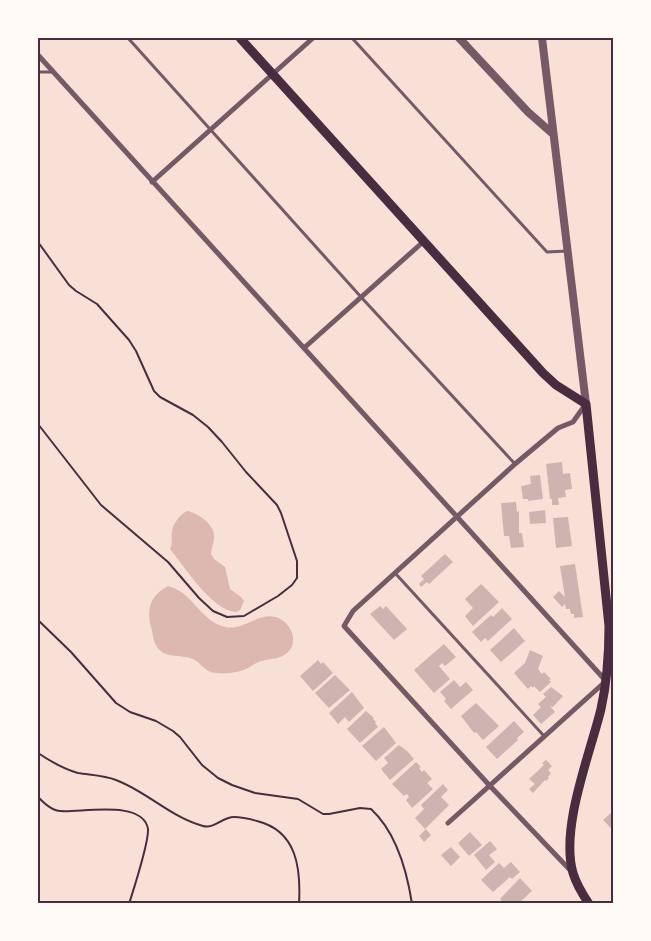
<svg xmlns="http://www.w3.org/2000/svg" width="651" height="941" viewBox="0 0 651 941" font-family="'Space Grotesk',sans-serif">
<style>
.water{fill:#dcb8b0}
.building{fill:#ccb4b1}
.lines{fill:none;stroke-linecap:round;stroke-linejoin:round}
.path{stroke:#4a2c40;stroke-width:2}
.service{stroke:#755966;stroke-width:3}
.minor{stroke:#755966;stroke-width:5}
.tertiary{stroke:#755966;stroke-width:8}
.secondary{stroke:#4a2c40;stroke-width:9}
.neatline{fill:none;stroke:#4a2c40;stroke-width:2}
</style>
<rect width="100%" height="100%" fill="#f7e1d7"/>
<path class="water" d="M 187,511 C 198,513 216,525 214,538 C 214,543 211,548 211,554 L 214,559 L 225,567 L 230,589 L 241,597 L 244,601 L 240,610 L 236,612 C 212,611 185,567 170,549 C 173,542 171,538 172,531 C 173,524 180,514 187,511 Z
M 168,586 C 192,591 200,621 225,627 C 244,631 258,612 276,617 C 292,622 301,645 284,655 C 279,659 268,659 262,661 C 257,662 253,665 248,668 C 238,673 223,675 211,672 C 204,670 200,662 193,659 C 182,654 162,659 156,645 C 153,640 153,633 151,627 C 146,608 151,595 168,586 Z"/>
<path class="building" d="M 562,462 L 563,474 L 570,473 L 572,489 L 565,490 L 566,497 L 558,498 L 559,505 L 552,505 L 552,499 L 550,499 L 546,464 Z
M 540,475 L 543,499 L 528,501 L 528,499 L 523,499 L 521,486 L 531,484 L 530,476 Z
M 516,502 L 517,512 L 519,511 L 519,533 L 522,533 L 524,547 L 511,548 L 509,536 L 504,536 L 501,503 Z
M 545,510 L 546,523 L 530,524 L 529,512 Z
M 568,517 L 572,546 L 556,548 L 553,518 Z
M 445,554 L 453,562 L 429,584 L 427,582 L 421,587 L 419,584 L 424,579 L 421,576 Z
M 575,564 L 583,617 L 574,618 L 574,614 L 571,614 L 570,609 L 566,609 L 565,604 L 562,607 L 553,597 L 559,591 L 565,597 L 560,566 Z
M 481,584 L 499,602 L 473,626 L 465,616 L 473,608 L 465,599 Z
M 380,606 L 383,609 L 386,606 L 407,629 L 394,640 L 370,614 Z
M 502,608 L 512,619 L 488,641 L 485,638 L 481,642 L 472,632 L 491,615 L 493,617 Z
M 514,628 L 525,641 L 501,662 L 490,650 Z
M 444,644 L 456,657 L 445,666 L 442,663 L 439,666 L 450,679 L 434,693 L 414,670 Z
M 530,650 L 543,656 L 538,669 L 542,674 L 544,672 L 551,679 L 549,680 L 551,682 L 540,692 L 534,686 L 533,688 L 531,686 L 528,689 L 514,673 L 525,663 Z
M 318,660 L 321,664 L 323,662 L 333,673 L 313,691 L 300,676 Z
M 335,675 L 350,690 L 329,708 L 315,693 Z
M 454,680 L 460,687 L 466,682 L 473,690 L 451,709 L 444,701 L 446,699 L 440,692 Z
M 551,687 L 563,696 L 553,707 L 550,706 L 555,712 L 541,724 L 533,715 L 541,707 L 538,704 L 546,697 L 543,694 Z
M 352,692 L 364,708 L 349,722 L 345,717 L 338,724 L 329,713 Z
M 476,703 L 499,726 L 483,740 L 476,732 L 474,733 L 461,716 Z
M 366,711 L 374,718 L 373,719 L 376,722 L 375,723 L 378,727 L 360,743 L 347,729 Z
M 514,721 L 524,732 L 517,738 L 518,740 L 497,759 L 486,747 Z
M 384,727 L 396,743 L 376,761 L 362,746 Z
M 399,745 L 407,751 L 414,759 L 390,780 L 381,769 L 388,763 L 384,758 Z
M 546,760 L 552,766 L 548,770 L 551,773 L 548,777 L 549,778 L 546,781 L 545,780 L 533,793 L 529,789 L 535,784 L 529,779 L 544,765 L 542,763 Z
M 416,762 L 421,767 L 419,768 L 422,772 L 424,770 L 432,779 L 427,783 L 433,789 L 412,808 L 406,800 L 409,797 L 407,794 L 404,796 L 392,784 Z
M 443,784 L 448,790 L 441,797 L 449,805 L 425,829 L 415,818 L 424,809 L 421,805 Z
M 612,812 L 614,813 L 614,831 L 603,820 Z
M 426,829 L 431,835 L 424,842 L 419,836 Z
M 470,832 L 482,845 L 469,856 L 458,843 Z
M 490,841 L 497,849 L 489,855 L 495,862 L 486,870 L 474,855 Z
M 451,847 L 460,857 L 451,866 L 441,855 Z
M 511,862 L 520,872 L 512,879 L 510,877 L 493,892 L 481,880 L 499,863 L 504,868 Z
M 520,878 L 532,891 L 518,904 L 514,901 L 512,904 L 504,904 L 500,899 Z"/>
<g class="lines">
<path class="path" d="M 38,242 L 69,285 L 76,291 L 97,304 L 129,340 L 136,351 L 154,391 L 160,397 L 193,415 L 208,427 L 222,442 L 246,472 L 277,505 L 281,513 L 297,561 L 297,578 L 292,585 L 278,596 L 244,616 L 227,617 L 213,611 L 199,598 L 168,562 L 101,505 L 38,424
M 38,620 L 71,652 L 116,703 L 130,712 L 156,721 L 173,731 L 180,737 L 202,765 L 218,778 L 232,785 L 255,793 L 298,799 L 323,814 L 329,814 L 360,808 L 371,809 C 396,832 407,871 412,904
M 38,753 C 50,761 63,769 78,773 C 90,775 104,775 116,780 C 146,791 170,817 203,826 C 215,829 222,817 234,817 C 242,817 250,819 257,821 C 297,831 301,868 299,904
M 38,797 C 44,803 51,810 60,811 C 80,813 143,799 148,829 C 149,842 134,888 129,904"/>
<path class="service" d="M 128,38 L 361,297 L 515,464
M 352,38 L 547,252 L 567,251
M 38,72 L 52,72
M 395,573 L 544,736"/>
<path class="minor" d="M 38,55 L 606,681 L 448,823
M 152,182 L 313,38
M 304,348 L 423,242
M 571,871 L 490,786 L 344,626 L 353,611 L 515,464 L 558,428 L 573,422 L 585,405"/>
<path class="tertiary" d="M 459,38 L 528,112 L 553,134
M 542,38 L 586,404"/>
<path class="secondary" d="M 240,38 L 543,373 L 556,385 L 586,404 L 609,626 C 609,654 607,682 601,709 C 590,754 560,828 573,873 C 576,883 583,895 589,904"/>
</g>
<rect width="651" height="941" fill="none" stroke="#fffaf5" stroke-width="78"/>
<rect x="39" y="39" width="573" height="863" class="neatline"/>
</svg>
